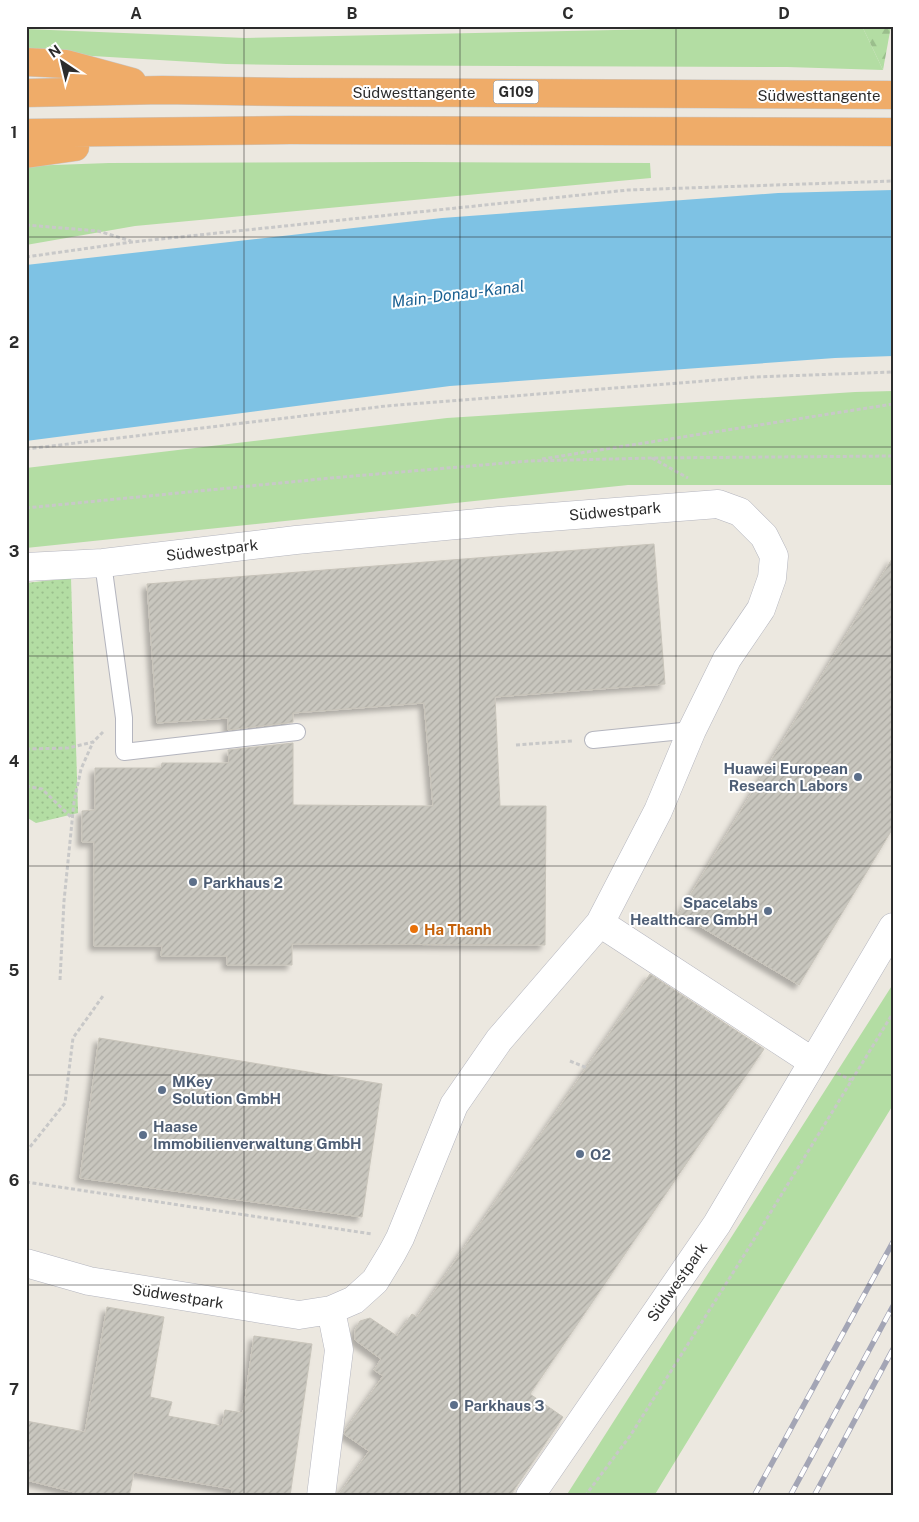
<svg xmlns="http://www.w3.org/2000/svg" width="919" height="1522" viewBox="0 0 919 1522" font-family="'Public Sans',sans-serif">
<style>
.grass{fill:#b3dda3}
.forest{fill:url(#forest-firs)}
.park{fill:url(#park-dots)}
.water{fill:#7ec2e4}
.building{fill:url(#building-hatch);stroke:#c8c4ba;filter:url(#shadow)}
.lines{fill:none;stroke-linecap:round;stroke-linejoin:round}
.lane-casing{stroke:#b4b5be;stroke-width:18}
.street-casing{stroke:#b4b5be;stroke-width:29}
.highway-casing{stroke:#c8c8c8;stroke-width:29}
.path{stroke:#c8c8c8;stroke-width:3;stroke-dasharray:4 2.5;stroke-linecap:butt}
.lane{stroke:#fff;stroke-width:16}
.street{stroke:#fff;stroke-width:28}
.highway{stroke:#efac69;stroke-width:28}
.rail-casing{stroke:#a3a5b5;stroke-width:5.5}
.rail{stroke:#fff;stroke-width:4;stroke-dasharray:11;stroke-linecap:butt}
.grid{fill:none;stroke:#2c2c2c;stroke-width:1;stroke-opacity:0.55}
.service-dot{fill:#5c6f8a;stroke:#fff;stroke-width:2}
.food-dot{fill:#e8710a;stroke:#fff;stroke-width:2}
.labels{text-anchor:middle;dominant-baseline:central;stroke-width:4;stroke-linejoin:round;paint-order:stroke}
.shield{fill:#fff;stroke:#6b6b6b;stroke-width:1}
.shield-label{font-size:14px;font-weight:bold;fill:#2c2c2c}
.street-label{font-size:15px;fill:#2c2c2c;stroke:#fff}
.service-label{font-size:15px;font-weight:bold;fill:#4e5e75;stroke:#fff;text-anchor:start}
.food-label{font-size:15px;font-weight:bold;fill:#c56008;stroke:#fff;text-anchor:start}
.water-label{font-size:16px;font-style:italic;fill:#1b6192;stroke:#fff}
.neatline{fill:none;stroke:#2c2c2c;stroke-width:2}
.grid-label{font-size:16px;text-anchor:middle;font-weight:bold;fill:#2c2c2c}
</style>
<defs>
<pattern id="forest-firs" width="22" height="20" patternUnits="userSpaceOnUse" patternTransform="scale(1.25)"><rect width="22" height="20" fill="#b3dda3"/><path d="M5 1l3.5 6h-7zM16 11l3.5 6h-7z" fill="#9abe8c"/></pattern>
<pattern id="park-dots" width="8" height="8" patternUnits="userSpaceOnUse" patternTransform="scale(1.25)"><rect width="8" height="8" fill="#b3dda3"/><path d="M2 2h.1M6 6h.1" fill="none" stroke="#9abe8c" stroke-width="1.8" stroke-linecap="round"/></pattern>
<pattern id="building-hatch" width="6" height="6" patternUnits="userSpaceOnUse" patternTransform="scale(1.25)"><rect width="6" height="6" fill="#c8c6be"/><path d="M-1 1l2-2M0 6l6-6M5 7l2-2" fill="none" stroke="#acaaa3"/></pattern>
<filter id="shadow"><feDropShadow dx="-4.5" dy="4.5" stdDeviation="2.5" flood-color="#0004"/></filter>
</defs>
<rect width="100%" height="100%" fill="#ece8e0"/>
<path class="grass" d="M 708,26 L 862,26 L 883,70 L 787,67 L 291,65 L 226,64 L 26,52 L 26,29 L 245,38 L 709,28 Z
M 412,162 L 650,163 L 651,178 L 135,226 L 26,245 L 26,166 L 109,163 Z
M 893,391 L 893,485 L 628,485 L 26,548 L 26,468 L 447,418 L 855,392 Z
M 893,984 L 893,1105 L 654,1496 L 566,1496 Z"/>
<path class="forest" d="M 862,26 L 891,26 L 883,70 Z"/>
<path class="park" d="M 71,578 L 78,813 L 36,823 L 26,817 L 26,583 Z"/>
<path class="water" d="M 893,190 L 893,356 L 835,358 L 450,386 L 26,441 L 26,265 L 442,218 L 778,193 Z"/>
<path class="building" d="M 654,544 L 665,684 L 495,697 L 500,806 L 546,806 L 545,945 L 292,944 L 292,965 L 227,965 L 227,956 L 161,956 L 162,946 L 94,946 L 94,842 L 82,842 L 82,811 L 95,810 L 95,768 L 161,768 L 162,763 L 229,763 L 228,750 L 293,743 L 293,805 L 433,806 L 424,703 L 293,713 L 293,722 L 228,730 L 228,718 L 157,723 L 147,584 Z
M 893,557 L 893,828 L 799,985 L 679,914 Z
M 650,974 L 764,1049 L 530,1394 L 563,1417 L 510,1496 L 338,1496 L 369,1451 L 344,1434 L 345,1431 L 383,1376 L 374,1370 L 381,1359 L 355,1340 L 355,1330 L 360,1321 L 370,1318 L 397,1336 L 412,1314 L 417,1317 Z
M 99,1038 L 382,1084 L 362,1217 L 80,1178 Z
M 107,1307 L 164,1317 L 150,1397 L 172,1402 L 168,1416 L 222,1426 L 225,1410 L 243,1413 L 254,1336 L 312,1344 L 290,1496 L 231,1496 L 232,1489 L 134,1472 L 129,1496 L 73,1496 L 74,1492 L 26,1480 L 26,1421 L 85,1432 Z"/>
<g class="lines">
<g class="lane-casing">
<path id="lane" d="M 103,563 L 124,718 L 124,752 L 297,732
M 593,740 L 692,730"/>
</g>
<g class="street-casing">
<path id="street" d="M 26,567 L 103,563 L 296,540 L 499,521 L 718,504 L 740,512 L 764,536 L 774,556 L 772,578 L 761,609 L 727,659 L 692,730 L 658,811 L 600,923 L 499,1040 L 454,1105 L 400,1238 L 392,1253 L 375,1281 L 354,1300 L 331,1310 L 299,1315 L 89,1281 L 26,1263
M 600,923 L 813,1062
M 321,1496 L 339,1350 L 331,1310
M 530,1496 L 717,1224 L 893,927"/>
</g>
<g class="highway-casing">
<path id="highway" d="M 26,62 L 66,64 L 132,82
M 26,93 L 162,90 L 290,92 L 893,95
M 26,133 L 290,130 L 893,132
M 26,154 L 75,147"/>
</g>
<path class="path" d="M 26,225 L 98,231 L 131,241
M 26,257 L 132,242 L 628,190 L 893,181
M 26,449 L 386,406 L 755,377 L 893,372
M 652,458 L 688,478
M 542,459 L 893,404
M 26,508 L 331,478 L 529,461 L 652,458 L 893,456
M 516,745 L 572,741
M 26,749 L 68,748 L 93,742 L 103,732
M 26,786 L 42,789 L 72,818
M 60,980 L 64,901 L 74,802 L 81,769 L 93,742
M 570,1061 L 587,1068
M 837,1073 L 851,1080
M 26,1152 L 65,1103 L 73,1038 L 103,996
M 26,1182 L 372,1234
M 585,1496 L 630,1436 L 753,1241 L 893,1013"/>
<use href="#lane" class="lane"/>
<use href="#street" class="street"/>
<use href="#highway" class="highway"/>
<g class="rail-casing">
<path id="rail" d="M 754,1496 L 893,1242
M 790,1496 L 893,1306
M 814,1496 L 893,1349"/>
</g>
<use href="#rail" class="rail"/>
</g>
<path class="grid" d="M 244,26 L 244,1496M 460,26 L 460,1496M 676,26 L 676,1496M 26,237 L 893,237M 26,447 L 893,447M 26,656 L 893,656M 26,866 L 893,866M 26,1075 L 893,1075M 26,1285 L 893,1285"/>
<g class="service-dot">
<circle cx="858" cy="777" r="5"/>
<circle cx="193" cy="882" r="5"/>
<circle cx="768" cy="911" r="5"/>
<circle cx="162" cy="1090" r="5"/>
<circle cx="143" cy="1135" r="5"/>
<circle cx="580" cy="1154" r="5"/>
<circle cx="454" cy="1405" r="5"/>
</g>
<circle class="food-dot" cx="414" cy="929" r="5"/>
<g class="labels">
<rect class="shield" x="493.5" y="80.5" width="45" height="23" rx="4"/>
<g class="shield-label">
<text x="516" y="92">G109</text>
</g>
<g class="street-label">
<text x="414" y="92">Südwesttangente</text>
<text x="819" y="95">Südwesttangente</text>
<text transform="translate(615 511) rotate(-5)">Südwestpark</text>
<text transform="translate(212 550) rotate(-7)">Südwestpark</text>
<text transform="translate(677 1282) rotate(-55)">Südwestpark</text>
<text transform="translate(178 1296) rotate(9)">Südwestpark</text>
</g>
<g class="service-label">
<text x="848" y="768" text-anchor="end">Huawei European<tspan x="848" dy="17">Research Labors</tspan></text>
<text x="203" y="882">Parkhaus 2</text>
<text x="758" y="902" text-anchor="end">Spacelabs<tspan x="758" dy="17">Healthcare GmbH</tspan></text>
<text x="172" y="1081">MKey<tspan x="172" dy="17">Solution GmbH</tspan></text>
<text x="153" y="1126">Haase<tspan x="153" dy="17">Immobilienverwaltung GmbH</tspan></text>
<text x="590" y="1154">O2</text>
<text x="464" y="1405">Parkhaus 3</text>
</g>
<g class="food-label">
<text x="424" y="929">Ha Thanh</text>
</g>
<g class="water-label">
<text transform="translate(458 294) rotate(-7)">Main-Donau-Kanal</text>
</g>
</g>
<rect width="919" height="1522" fill="none" stroke="#ffffff" stroke-width="55"/>
<g transform="translate(62 62) rotate(325)" stroke="#ffffff" stroke-width="4" paint-order="stroke">
<path d="M0-4L9 19L0 12L-9 19Z" fill="#2c2c2c"/>
<text y="-8" font-size="14" font-weight="bold" text-anchor="middle" fill="#2c2c2c">N</text>
</g>
<rect x="28" y="28" width="864" height="1466" class="neatline"/>
<g class="grid-label">
<text x="136" y="19">A</text>
<text x="352" y="19">B</text>
<text x="568" y="19">C</text>
<text x="784" y="19">D</text>
<text x="14" y="138">1</text>
<text x="14" y="348">2</text>
<text x="14" y="557">3</text>
<text x="14" y="767">4</text>
<text x="14" y="976">5</text>
<text x="14" y="1186">6</text>
<text x="14" y="1395">7</text>
</g>
</svg>
